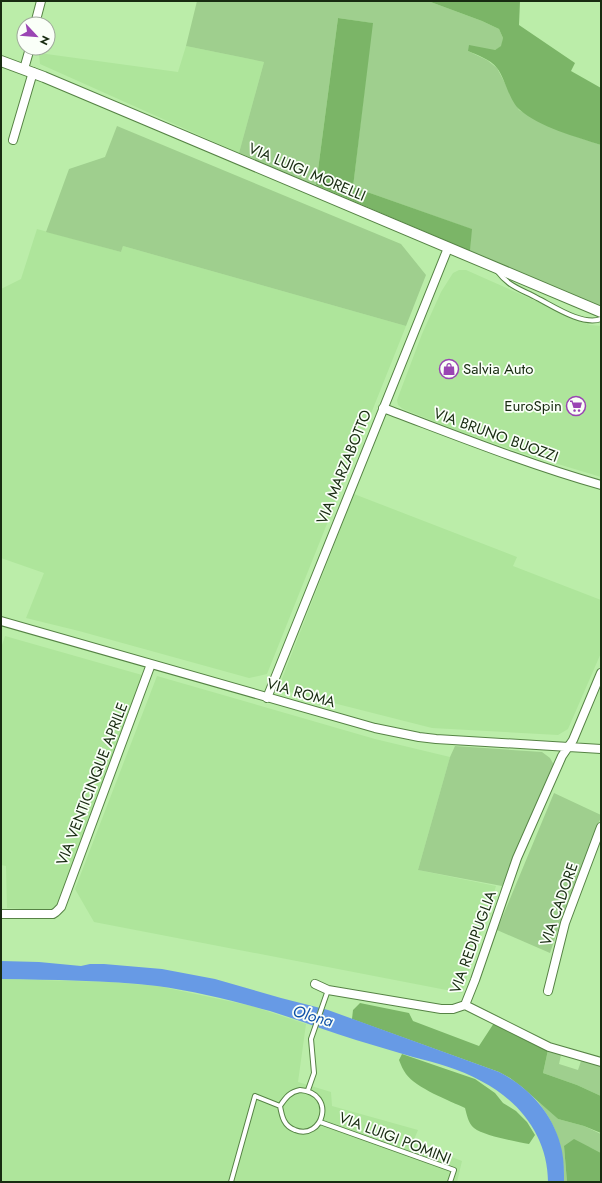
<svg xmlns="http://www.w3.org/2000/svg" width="602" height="1183" viewBox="0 0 602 1183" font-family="Jost,sans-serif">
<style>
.built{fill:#aee59b}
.green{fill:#9fcf8e}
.forest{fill:#7bb567}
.water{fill:#679ae5}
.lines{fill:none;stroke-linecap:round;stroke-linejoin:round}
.service-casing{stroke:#568345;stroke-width:6}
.minor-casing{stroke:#568345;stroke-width:10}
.tertiary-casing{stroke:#568345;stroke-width:12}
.service{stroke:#fff;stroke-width:4}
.minor{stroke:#fff;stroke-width:8}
.tertiary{stroke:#fff;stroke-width:10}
.labels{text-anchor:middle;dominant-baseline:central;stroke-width:3.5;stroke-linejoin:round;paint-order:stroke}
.street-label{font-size:15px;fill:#182b11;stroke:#fafff8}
.poi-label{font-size:15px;fill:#182b11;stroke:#fafff8;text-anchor:start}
.water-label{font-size:16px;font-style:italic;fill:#0d50a8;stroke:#fafff8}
</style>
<rect width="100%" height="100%" fill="#bbeda9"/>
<path class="built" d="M 186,46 L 264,62 L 239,153 L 40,64 L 39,53 L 178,72 Z
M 37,229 L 121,252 L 123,246 L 406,326 L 267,674 L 249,678 L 79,631 L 26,618 L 44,573 L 1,558 L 1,289 L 21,279 Z
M 459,270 L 466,270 L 590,325 L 601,326 L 601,477 L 528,455 L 461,432 L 403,409 L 398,405 L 397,400 L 422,334 L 441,292 L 453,273 Z
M 354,494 L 517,557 L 513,566 L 601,600 L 601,653 L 568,729 L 558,735 L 432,728 L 278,689 Z
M 5,636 L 142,675 L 55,911 L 7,908 L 6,866 L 1,865 L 1,648 Z
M 157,676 L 375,739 L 450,757 L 418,870 L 496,886 L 462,993 L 94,922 L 75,889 Z
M 1,979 L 111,982 L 158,986 L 252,1006 L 306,1024 L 298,1082 L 331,1092 L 332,1106 L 418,1130 L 413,1142 L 462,1161 L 457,1182 L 1,1182 Z"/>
<path class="green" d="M 197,1 L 428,1 L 482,21 L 499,29 L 503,38 L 502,46 L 495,50 L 468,51 L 487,60 L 497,68 L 519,110 L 563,132 L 601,145 L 601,306 L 470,251 L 471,229 L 353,187 L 372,23 L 338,18 L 316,185 L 239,153 L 264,62 L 186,46 Z
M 117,126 L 401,244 L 426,275 L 406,326 L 123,246 L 121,252 L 46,232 L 69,169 L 105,157 Z
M 455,746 L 542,752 L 550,758 L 554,765 L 502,886 L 418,870 L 450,757 Z
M 554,793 L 601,815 L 601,817 L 566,906 L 550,953 L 497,930 Z
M 548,1050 L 561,1055 L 559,1064 L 578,1070 L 581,1061 L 601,1066 L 601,1096 L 577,1085 L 543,1073 Z
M 535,1098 L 558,1119 L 584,1126 L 601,1134 L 601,1153 L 589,1147 L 564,1146 L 567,1182 L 564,1182 C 564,1147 557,1125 535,1098 Z"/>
<path class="forest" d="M 428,1 L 520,1 L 519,25 L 575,63 L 571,71 L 601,88 L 601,145 C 577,137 539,127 520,110 C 509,101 505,78 497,68 C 490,59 477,55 468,51 L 469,45 L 495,50 L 501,46 L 503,38 L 499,29 L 482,21 Z
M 338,18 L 373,23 L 353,187 L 472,229 L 470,251 L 316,185 Z
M 360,1003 L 409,1013 L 413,1021 L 479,1046 L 494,1023 L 548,1050 L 543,1073 L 577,1085 L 601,1096 L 601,1133 L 584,1126 L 558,1119 L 522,1087 L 510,1078 L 499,1072 L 352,1019 L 353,1010 Z
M 402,1054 L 475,1079 L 495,1093 L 503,1103 L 516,1111 L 527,1122 L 535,1135 L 529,1144 C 515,1141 484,1136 474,1128 C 468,1123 467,1115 465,1108 C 450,1101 416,1088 406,1074 C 403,1070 401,1065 399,1060 Z
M 574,1139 L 601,1153 L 601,1182 L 567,1182 L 564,1146 Z"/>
<path class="water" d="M 1,961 L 39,962 L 81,966 L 90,964 L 104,964 L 162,969 L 215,979 L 281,998 L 328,1010 L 499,1072 C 530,1088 555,1116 562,1151 C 564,1161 564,1172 564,1182 L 548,1182 C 548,1137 520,1101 481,1081 C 460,1069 436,1063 413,1057 C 394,1051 375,1046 356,1040 C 327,1031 299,1020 270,1011 C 234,1001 194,991 157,986 C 106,980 53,980 1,979 Z"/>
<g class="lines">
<g class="service-casing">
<path id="service" d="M 498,272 C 501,276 505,280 509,283 C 517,289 528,293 537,298 C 553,306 582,326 601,319
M 300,1090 C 337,1093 323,1141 295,1130 C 284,1126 282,1117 280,1106 C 286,1097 290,1092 300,1090 Z
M 308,1090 L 314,1073 L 311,1039 L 328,990
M 320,1122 L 454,1170 L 450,1182
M 231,1182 L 255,1096 L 280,1106"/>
</g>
<g class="minor-casing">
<path id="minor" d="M 35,24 L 41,1
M 24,69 L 30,48
M 13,140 L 33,72
M 383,408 C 455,435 527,464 601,485
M 1,621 L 375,728 L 419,737 L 436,739 L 601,749
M 267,698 L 448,248
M 1,914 L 53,914 L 56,912 L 61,907 L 151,664
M 315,984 L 328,990 L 441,1009 L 453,1009 L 465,1005 L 475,980 L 517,858 L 562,756 L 573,740 L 601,673
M 548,991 L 565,923 L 601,827
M 465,1005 L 549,1047 L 601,1062"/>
</g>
<g class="tertiary-casing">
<path id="tertiary" d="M 1,61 L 44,77 L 601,312"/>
</g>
<use href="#service" class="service"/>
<use href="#minor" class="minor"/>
<use href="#tertiary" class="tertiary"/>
</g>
<defs>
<g id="shop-ring" transform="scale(1)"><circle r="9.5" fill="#fafff8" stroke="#9a45b3" stroke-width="1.5"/><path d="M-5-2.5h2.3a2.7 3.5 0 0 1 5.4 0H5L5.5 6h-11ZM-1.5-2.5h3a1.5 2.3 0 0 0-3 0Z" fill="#9a45b3"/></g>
<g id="supermarket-ring" transform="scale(1)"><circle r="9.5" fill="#fafff8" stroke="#9a45b3" stroke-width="1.5"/><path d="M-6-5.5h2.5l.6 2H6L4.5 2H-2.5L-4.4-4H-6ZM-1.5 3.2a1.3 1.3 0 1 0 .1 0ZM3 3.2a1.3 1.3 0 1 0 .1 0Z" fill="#9a45b3"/></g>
</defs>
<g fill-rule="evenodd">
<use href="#shop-ring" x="449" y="369"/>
<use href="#supermarket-ring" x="576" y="406"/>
</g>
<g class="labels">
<g class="street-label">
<text transform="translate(307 172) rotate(23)">VIA LUIGI MORELLI</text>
<text transform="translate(496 435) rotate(20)">VIA BRUNO BUOZZI</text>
<text transform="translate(344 467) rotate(-68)">VIA MARZABOTTO</text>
<text transform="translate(301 693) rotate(16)">VIA ROMA</text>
<text transform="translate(92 784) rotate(-69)">VIA VENTICINQUE APRILE</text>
<text transform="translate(559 904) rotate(-71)">VIA CADORE</text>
<text transform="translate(473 942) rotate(-70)">VIA REDIPUGLIA</text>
<text transform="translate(395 1138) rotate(21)">VIA LUIGI POMINI</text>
</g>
<g class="poi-label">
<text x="463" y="369">Salvia Auto</text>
<text x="562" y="406" text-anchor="end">EuroSpin</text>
</g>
<g class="water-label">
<text transform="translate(313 1016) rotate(16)">Olona</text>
</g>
</g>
<rect width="602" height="1183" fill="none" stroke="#182b11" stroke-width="4"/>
<g transform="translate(36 36) rotate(116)"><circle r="19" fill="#fafff8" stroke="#a0aa9c"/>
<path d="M0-3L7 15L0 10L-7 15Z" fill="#9a45b3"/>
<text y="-6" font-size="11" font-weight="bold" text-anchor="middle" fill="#182b11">N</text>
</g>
</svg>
